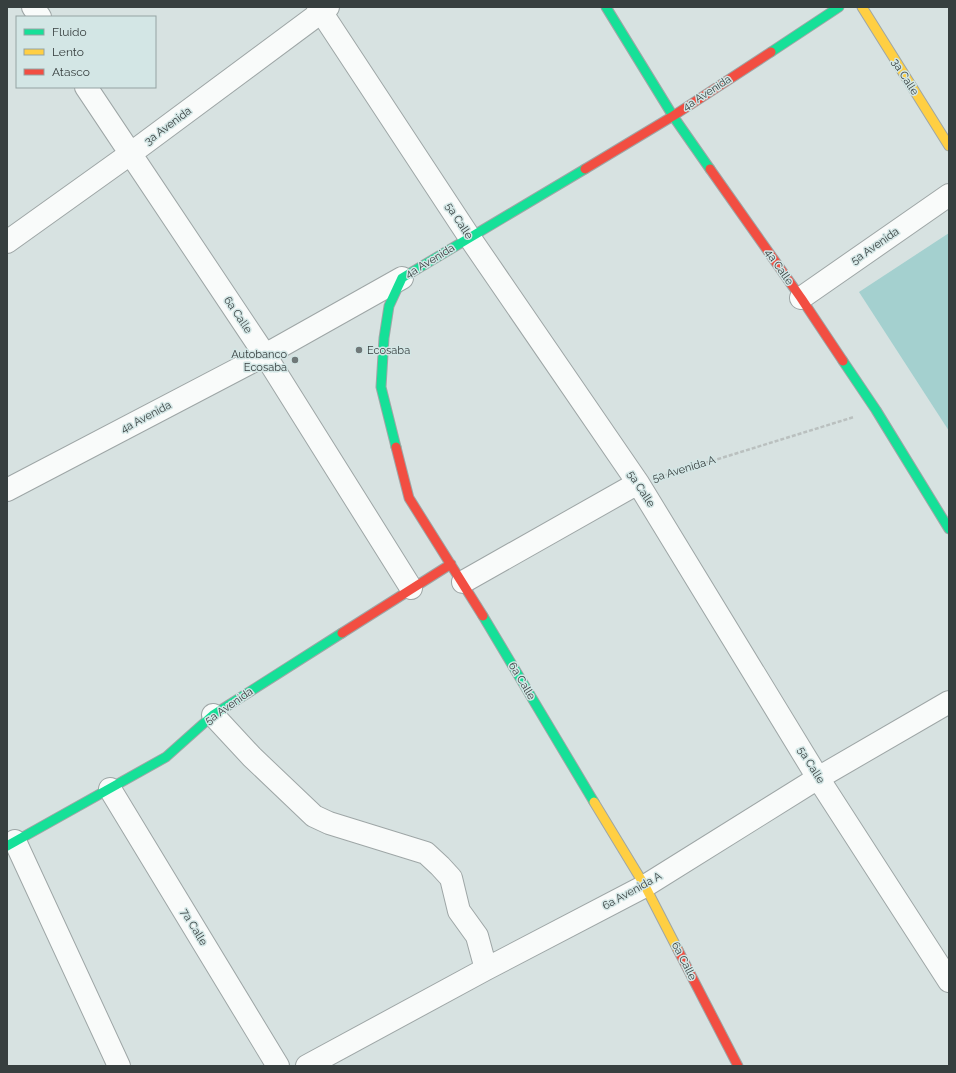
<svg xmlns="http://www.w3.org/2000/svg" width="956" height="1073" viewBox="0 0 956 1073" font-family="Raleway,sans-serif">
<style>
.green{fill:#a4d0cf}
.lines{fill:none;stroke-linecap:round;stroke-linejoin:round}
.street-casing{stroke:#9ea6a6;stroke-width:24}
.fast-casing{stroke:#9ea6a6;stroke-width:11}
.slow-casing{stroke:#9ea6a6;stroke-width:11}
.jam-casing{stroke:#9ea6a6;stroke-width:11}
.path{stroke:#bac0bf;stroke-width:2.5;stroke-dasharray:4 2;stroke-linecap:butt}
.street{stroke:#f9fbfa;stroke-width:22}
.fast{stroke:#16e098;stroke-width:9}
.slow{stroke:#ffcf43;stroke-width:9}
.jam{stroke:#f24e42;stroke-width:9}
.poi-dot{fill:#6f7878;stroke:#d3e6e5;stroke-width:1.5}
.labels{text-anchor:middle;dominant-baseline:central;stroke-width:3;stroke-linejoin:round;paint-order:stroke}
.street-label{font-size:11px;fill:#373f3f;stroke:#d3e6e5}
.poi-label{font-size:11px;fill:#373f3f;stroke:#d3e6e5;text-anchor:start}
</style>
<rect width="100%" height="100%" fill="#d7e2e1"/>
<path class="green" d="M 949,233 L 949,431 L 859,292 Z"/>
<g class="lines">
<g class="street-casing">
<path id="street" d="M 33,7 L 40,17
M 318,7 L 470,238 L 638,483 L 818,778 L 949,981
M 86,87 L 265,355 L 411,588
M 7,242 L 130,154 L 328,7
M 801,298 L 949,195
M 7,490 L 265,355 L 402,278
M 463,582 L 638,483
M 213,715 L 252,757 L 314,816 L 329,823 L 426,853 L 440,866 L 451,878 L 459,911 L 477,936 L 486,969
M 110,789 L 278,1066
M 15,841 L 119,1066
M 307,1066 L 486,969 L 645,886 L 818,778 L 949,702"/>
</g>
<g class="fast-casing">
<path id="fast" d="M 606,7 L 673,116 L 710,169
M 771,52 L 839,7
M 843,361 L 876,410 L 949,529
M 396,447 L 381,387 L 384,338 L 389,306 L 402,278 L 585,169
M 483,616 L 594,802
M 7,846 L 166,757 L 213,715 L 342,633"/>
</g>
<g class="slow-casing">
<path id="slow" d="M 862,7 L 949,146
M 594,802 L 645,886 L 678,950"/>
</g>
<g class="jam-casing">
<path id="jam" d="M 585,169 L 673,116 L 771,52
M 710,169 L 801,298 L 843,361
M 396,447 L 409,498 L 483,616
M 342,633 L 451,564
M 678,950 L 738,1066"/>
</g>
<path class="path" d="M 660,477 L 854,417"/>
<use href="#street" class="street"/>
<use href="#fast" class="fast"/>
<use href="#slow" class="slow"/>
<use href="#jam" class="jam"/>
</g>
<g class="poi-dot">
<circle cx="359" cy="350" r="4"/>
<circle cx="295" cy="360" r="4"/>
</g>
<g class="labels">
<g class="street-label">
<text transform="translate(905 77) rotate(58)">3a Calle</text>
<text transform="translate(707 93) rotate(-33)">4a Avenida</text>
<text transform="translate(168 126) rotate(-37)">3a Avenida</text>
<text transform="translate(459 221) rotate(57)">5a Calle</text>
<text transform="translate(875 246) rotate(-35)">5a Avenida</text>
<text transform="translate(430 261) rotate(-31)">4a Avenida</text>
<text transform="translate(779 267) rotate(55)">4a Calle</text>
<text transform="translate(238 315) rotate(56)">6a Calle</text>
<text transform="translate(146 417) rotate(-28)">4a Avenida</text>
<text transform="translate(684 469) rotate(-17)">5a Avenida A</text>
<text transform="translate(641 489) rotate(57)">5a Calle</text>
<text transform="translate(522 681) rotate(59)">6a Calle</text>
<text transform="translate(229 706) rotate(-35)">5a Avenida</text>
<text transform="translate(811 765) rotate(58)">5a Calle</text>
<text transform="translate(632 891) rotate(-29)">6a Avenida A</text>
<text transform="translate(194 927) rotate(59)">7a Calle</text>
<text transform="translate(684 961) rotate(63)">6a Calle</text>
</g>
<g class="poi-label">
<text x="367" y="350">Ecosaba</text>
<text x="287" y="354" text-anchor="end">Autobanco<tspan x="287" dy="13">Ecosaba</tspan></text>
</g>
</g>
<rect width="956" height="1073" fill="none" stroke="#373f3f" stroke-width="16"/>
<rect x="16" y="16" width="140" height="72" fill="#d3e6e5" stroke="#95a3a3"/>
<rect x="24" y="29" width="20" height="6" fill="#16e098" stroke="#95a3a3"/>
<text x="52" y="36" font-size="12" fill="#373f3f">Fluido</text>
<rect x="24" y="49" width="20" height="6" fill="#ffcf43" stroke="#95a3a3"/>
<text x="52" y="56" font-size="12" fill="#373f3f">Lento</text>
<rect x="24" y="69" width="20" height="6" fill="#f24e42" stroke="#95a3a3"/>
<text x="52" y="76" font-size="12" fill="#373f3f">Atasco</text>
</svg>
